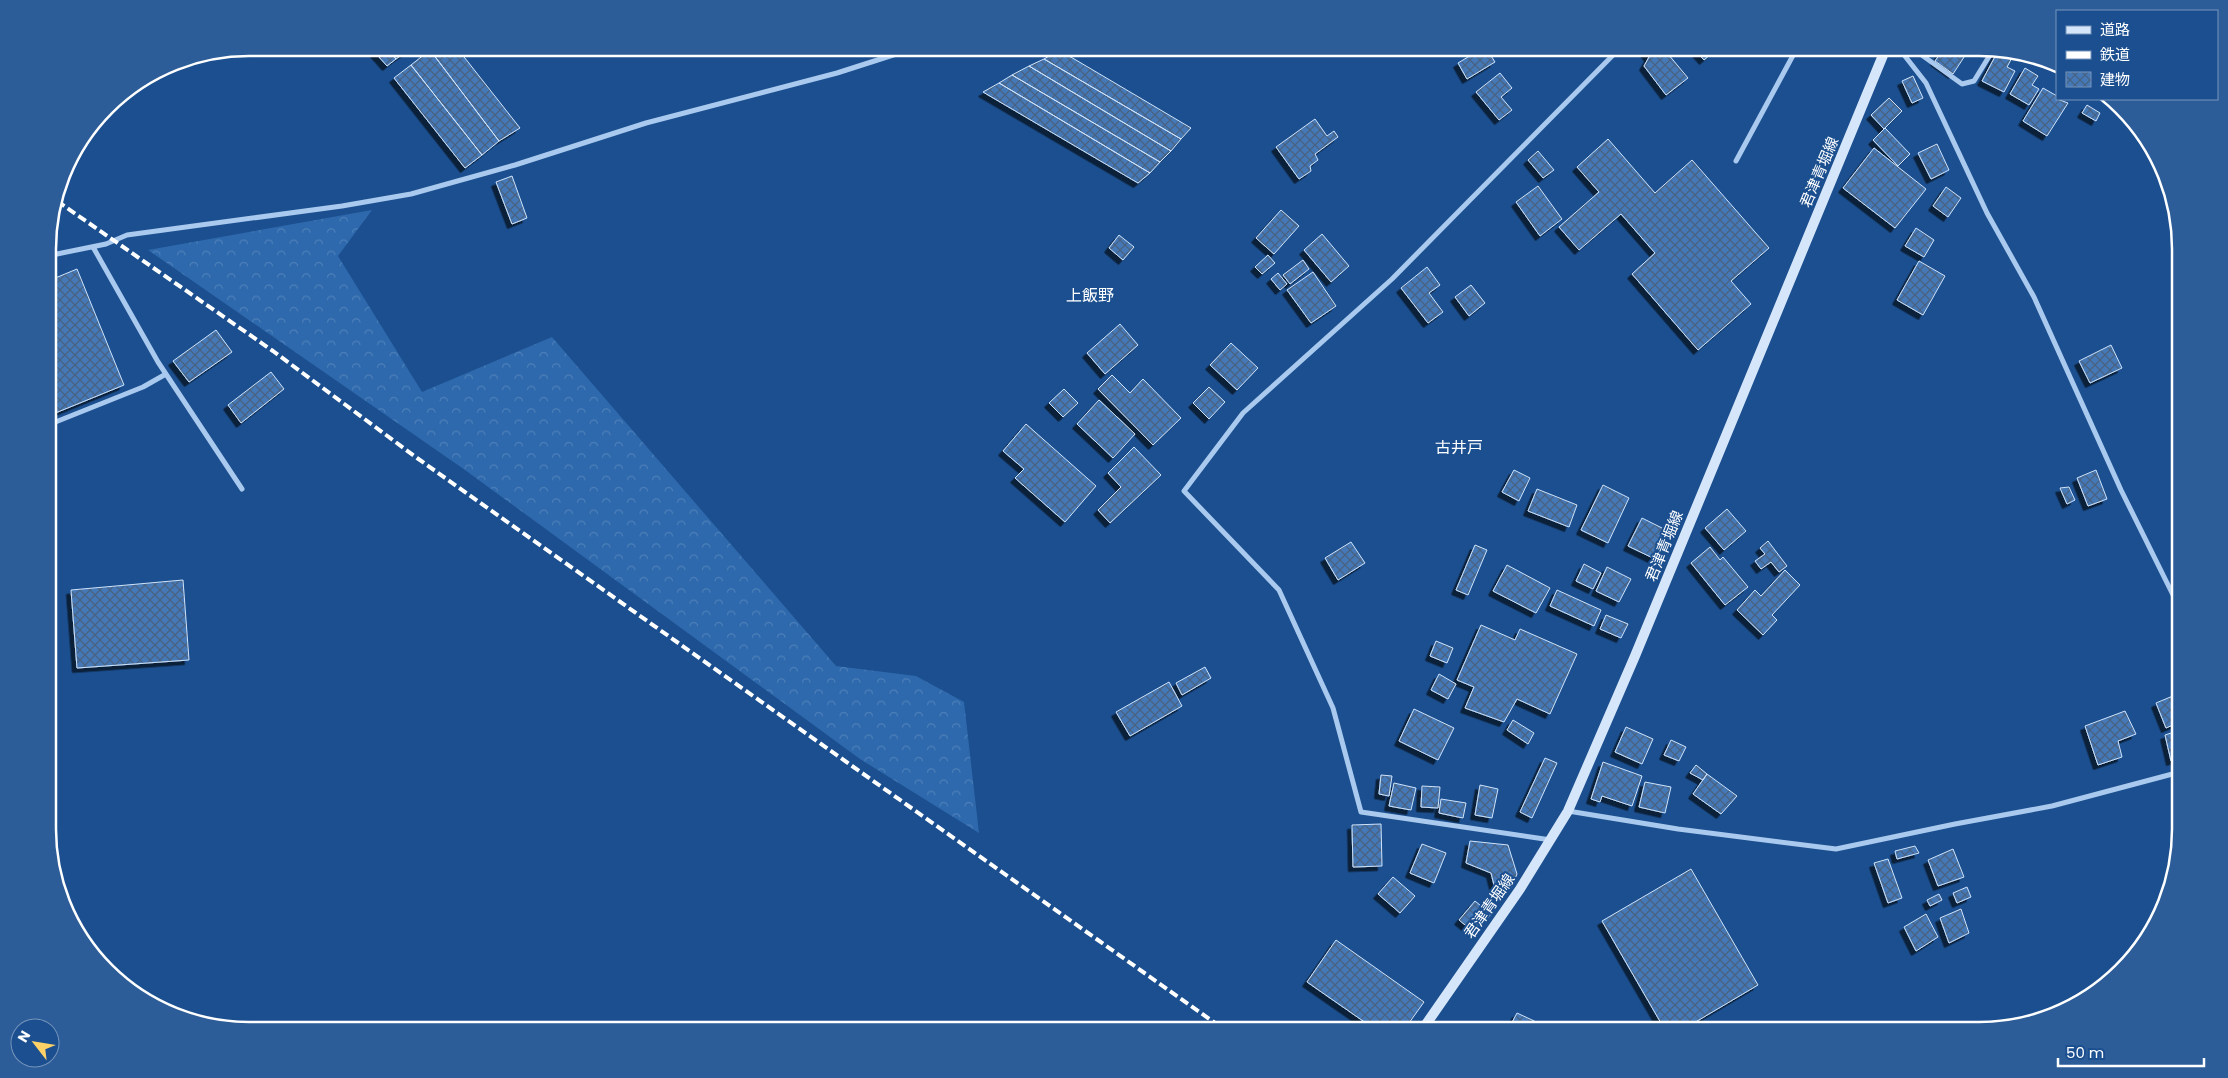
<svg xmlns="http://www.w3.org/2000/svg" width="2228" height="1078" viewBox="0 0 2228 1078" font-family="Poppins,'Noto Sans JP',sans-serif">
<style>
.forest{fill:url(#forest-crowns)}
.building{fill:url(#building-cross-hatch);stroke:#cfe3fa;filter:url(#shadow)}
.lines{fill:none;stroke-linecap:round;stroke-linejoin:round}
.street{stroke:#a9c9ee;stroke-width:5}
.secondary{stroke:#d6e6fa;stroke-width:10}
.rail{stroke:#fff;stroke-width:4;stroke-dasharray:9 4;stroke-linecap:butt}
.labels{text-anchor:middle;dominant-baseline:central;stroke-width:4;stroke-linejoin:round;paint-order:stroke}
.street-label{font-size:15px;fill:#fff;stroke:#1b4f8f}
.neighbourhood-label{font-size:16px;fill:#fff;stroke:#1b4f8f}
.rim{fill:none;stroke:#fff;stroke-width:2.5}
</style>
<defs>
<pattern id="forest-crowns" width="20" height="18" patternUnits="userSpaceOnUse" patternTransform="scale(1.25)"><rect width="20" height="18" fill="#2e69ad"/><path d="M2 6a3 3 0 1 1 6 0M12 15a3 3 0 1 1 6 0" fill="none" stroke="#4d80b9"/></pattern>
<pattern id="building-cross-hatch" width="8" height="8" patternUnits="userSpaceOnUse" patternTransform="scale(1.25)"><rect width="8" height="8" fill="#4478b7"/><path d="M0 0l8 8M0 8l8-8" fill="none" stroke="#486282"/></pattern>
<filter id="shadow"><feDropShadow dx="-4.5" dy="4.5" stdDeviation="0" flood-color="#0009"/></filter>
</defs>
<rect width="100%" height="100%" fill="#1b4f8f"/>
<path class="forest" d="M 372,210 L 338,256 L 422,392 L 552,337 L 836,666 L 916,676 L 964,702 L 979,833 L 860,759 L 465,470 L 148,250 Z"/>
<path class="building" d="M 371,48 L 387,48 L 396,59 L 387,66 Z
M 387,48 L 402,48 L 406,52 L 396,59 Z
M 434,48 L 457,48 L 520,128 L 499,141 L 430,50 Z
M 1483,48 L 1486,48 L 1495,62 L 1467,79 L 1458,63 Z
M 1642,48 L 1663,48 L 1688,78 L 1666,95 L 1644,66 L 1649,57 Z
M 1700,48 L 1718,48 L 1704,60 L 1696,51 Z
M 1944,48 L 1962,48 L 1968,51 L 1953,74 L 1935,61 Z
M 430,50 L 499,141 L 482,155 L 411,65 Z
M 1059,50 L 1191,128 L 1181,139 L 1044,59 Z
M 1998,51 L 2013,56 L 2007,67 L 2015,71 L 2004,92 L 1982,81 Z
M 1044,59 L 1181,139 L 1171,151 L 1029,66 Z
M 411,65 L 482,155 L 465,168 L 394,78 Z
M 1029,66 L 1171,151 L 1160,162 L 1012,75 Z
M 2025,68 L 2038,76 L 2032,85 L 2039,89 L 2029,105 L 2010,94 Z
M 1500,73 L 1512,88 L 1501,97 L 1512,110 L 1499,120 L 1476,92 Z
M 1012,75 L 1160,162 L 1150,173 L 999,83 Z
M 1913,76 L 1923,98 L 1912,103 L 1902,81 Z
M 999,83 L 1150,173 L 1138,183 L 983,92 Z
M 2043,88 L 2057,96 L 2057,99 L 2068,103 L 2047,136 L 2023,121 Z
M 1889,98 L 1902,111 L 1884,129 L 1871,115 Z
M 2087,105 L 2100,113 L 2096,121 L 2082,113 Z
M 1315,119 L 1327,136 L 1334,131 L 1338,137 L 1315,154 L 1318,160 L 1310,166 L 1311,171 L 1299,179 L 1276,147 Z
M 1885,128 L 1910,154 L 1898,166 L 1873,140 Z
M 1608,139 L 1655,193 L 1692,160 L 1769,248 L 1731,281 L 1751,304 L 1698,350 L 1632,274 L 1655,253 L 1621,214 L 1579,250 L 1559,227 L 1599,192 L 1577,167 Z
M 1937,144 L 1949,170 L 1931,179 L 1918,153 Z
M 1874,148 L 1926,189 L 1895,228 L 1843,188 Z
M 1538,151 L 1554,170 L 1543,178 L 1528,160 Z
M 512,176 L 527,218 L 512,224 L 496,182 Z
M 1538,186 L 1562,219 L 1540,236 L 1516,202 Z
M 1946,187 L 1961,198 L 1948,217 L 1933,206 Z
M 1281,210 L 1299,226 L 1274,254 L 1256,238 Z
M 1916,228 L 1934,240 L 1924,257 L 1905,246 Z
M 1322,234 L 1349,266 L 1331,282 L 1304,250 Z
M 1119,235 L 1134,247 L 1123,260 L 1109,248 Z
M 1268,255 L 1275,263 L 1262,274 L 1255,267 Z
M 1303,260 L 1309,269 L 1290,284 L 1283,275 Z
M 1919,261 L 1945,276 L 1923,315 L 1897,300 Z
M 1427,267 L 1440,285 L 1429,293 L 1443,312 L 1428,323 L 1401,288 Z
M 77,269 L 124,385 L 48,416 L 48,281 Z
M 1313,272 L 1336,306 L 1311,323 L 1287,290 Z
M 1278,273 L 1287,284 L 1280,290 L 1271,279 Z
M 1471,285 L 1485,303 L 1469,316 L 1455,297 Z
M 1120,324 L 1138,345 L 1105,374 L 1087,353 Z
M 216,330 L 232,352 L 189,382 L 173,361 Z
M 1231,343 L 1258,368 L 1237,390 L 1210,365 Z
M 2111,345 L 2122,368 L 2090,383 L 2079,361 Z
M 271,372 L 284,389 L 241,423 L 228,405 Z
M 1112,375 L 1130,393 L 1143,379 L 1181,418 L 1153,445 L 1098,389 Z
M 1209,387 L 1225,402 L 1209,419 L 1193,403 Z
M 1064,389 L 1078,403 L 1063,417 L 1049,403 Z
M 1099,400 L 1135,434 L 1113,458 L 1077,424 Z
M 1026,424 L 1096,486 L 1065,522 L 1015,478 L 1024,469 L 1003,451 Z
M 1134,447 L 1161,475 L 1110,523 L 1098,510 L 1121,487 L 1108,473 Z
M 1514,470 L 1530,478 L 1519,501 L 1502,492 Z
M 2096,470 L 2107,499 L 2088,506 L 2077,478 Z
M 1603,485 L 1629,498 L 1608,543 L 1581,530 Z
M 2069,487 L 2075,500 L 2067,504 L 2060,488 Z
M 1537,489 L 1577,505 L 1569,527 L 1528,511 Z
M 1727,509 L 1746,531 L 1724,550 L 1705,528 Z
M 1642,518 L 1670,532 L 1657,560 L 1628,546 Z
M 1768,541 L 1787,566 L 1779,572 L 1771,562 L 1761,569 L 1755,561 L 1765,554 L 1760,548 Z
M 1351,542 L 1365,563 L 1338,580 L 1325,558 Z
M 1475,545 L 1487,550 L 1468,595 L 1456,590 Z
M 1710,547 L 1720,560 L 1723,557 L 1748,587 L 1725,605 L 1691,563 Z
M 1584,564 L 1601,573 L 1593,589 L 1576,581 Z
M 1507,565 L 1550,588 L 1536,613 L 1493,591 Z
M 1607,567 L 1631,579 L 1619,602 L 1596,591 Z
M 1785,570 L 1800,585 L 1772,615 L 1777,620 L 1763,635 L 1737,610 L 1755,590 L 1761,596 Z
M 183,580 L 189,660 L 77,668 L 71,590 Z
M 1557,590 L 1601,610 L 1594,626 L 1550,606 Z
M 1606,615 L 1628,624 L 1621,638 L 1600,629 Z
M 1481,625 L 1515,640 L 1520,629 L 1577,654 L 1550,714 L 1517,699 L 1504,722 L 1465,708 L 1474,687 L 1457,680 Z
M 1436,641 L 1453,648 L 1447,663 L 1430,656 Z
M 1205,667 L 1211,678 L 1182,695 L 1176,683 Z
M 1439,674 L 1456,684 L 1448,699 L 1431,690 Z
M 1169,682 L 1182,706 L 1130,736 L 1116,712 Z
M 2180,693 L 2180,722 L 2166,728 L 2156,703 Z
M 1414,709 L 1454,728 L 1438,760 L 1399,741 Z
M 2125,711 L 2136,734 L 2118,741 L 2122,757 L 2098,765 L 2085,726 Z
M 1513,720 L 1534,733 L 1528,744 L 1507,730 Z
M 1626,727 L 1653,739 L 1642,764 L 1615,752 Z
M 2180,730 L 2180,758 L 2171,761 L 2165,735 Z
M 1671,740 L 1686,747 L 1679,761 L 1664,755 Z
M 1545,758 L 1557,763 L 1532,818 L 1520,812 Z
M 1603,762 L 1642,776 L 1632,806 L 1602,796 L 1600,802 L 1591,799 Z
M 1696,765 L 1707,774 L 1703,780 L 1690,773 Z
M 1707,774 L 1737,796 L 1721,814 L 1693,794 Z
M 1381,775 L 1392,776 L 1389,796 L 1379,794 Z
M 1645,782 L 1671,787 L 1665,813 L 1639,807 Z
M 1394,783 L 1416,788 L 1411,810 L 1389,806 Z
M 1480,785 L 1498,789 L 1492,818 L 1475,815 Z
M 1422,786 L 1440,787 L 1438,808 L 1421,807 Z
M 1441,799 L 1466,803 L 1463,818 L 1439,813 Z
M 1381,824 L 1382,866 L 1353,867 L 1352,825 Z
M 1470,841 L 1508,845 L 1517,874 L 1511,888 L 1494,885 L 1491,873 L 1466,863 Z
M 1422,844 L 1446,853 L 1434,883 L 1410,873 Z
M 1915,846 L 1919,853 L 1897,859 L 1895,851 Z
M 1953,849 L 1964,877 L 1938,886 L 1928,860 Z
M 1888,859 L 1902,898 L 1888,903 L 1874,863 Z
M 1691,869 L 1758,985 L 1682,1030 L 1665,1030 L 1602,921 Z
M 1393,877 L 1415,896 L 1400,913 L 1378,894 Z
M 1967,887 L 1971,897 L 1957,903 L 1953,893 Z
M 1939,894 L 1942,900 L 1930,906 L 1927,900 Z
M 1475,901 L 1491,914 L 1475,933 L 1459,920 Z
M 1961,909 L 1969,933 L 1949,943 L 1940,918 Z
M 1926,914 L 1938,937 L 1916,951 L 1904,927 Z
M 1336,940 L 1424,1002 L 1404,1030 L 1376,1030 L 1307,982 Z
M 1517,1013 L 1545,1026 L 1543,1030 L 1508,1030 Z"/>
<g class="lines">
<path class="street" d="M 1895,48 L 1901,51 L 1926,83 L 1987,213 L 2034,297 L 2121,490 L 2180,609
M 1912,48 L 1962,84 L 1974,81 L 1993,50
M 1736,161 L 1797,48
M 93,247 L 158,362 L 242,489
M 48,258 L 57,254 L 106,244 L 127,235 L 342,206 L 411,194 L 515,165 L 646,123 L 837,73 L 915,48
M 48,425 L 143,387 L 166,374
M 1568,811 L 1678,829 L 1836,849 L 1955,824 L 2052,806 L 2180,772
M 1551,840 L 1361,812 L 1333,708 L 1279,590 L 1184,491 L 1243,413 L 1392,279 L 1620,48"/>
<path class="secondary" d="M 1422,1030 L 1520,889 L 1568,811 L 1635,656 L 1886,48"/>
<path class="rail" d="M 57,201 L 273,351 L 417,458 L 1225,1030"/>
</g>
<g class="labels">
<g class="street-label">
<text transform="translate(1819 172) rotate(-67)">君津青堀線</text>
<text transform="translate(1664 546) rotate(-68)">君津青堀線</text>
<text transform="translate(1489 906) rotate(-55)">君津青堀線</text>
</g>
<g class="neighbourhood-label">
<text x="1090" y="295">上飯野</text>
<text x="1459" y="447">古井戸</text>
</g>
</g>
<path d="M0 0H2228V1078H0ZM249 56H1979A193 193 0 0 1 2172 249V829A193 193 0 0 1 1979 1022H249A193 193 0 0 1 56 829V249A193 193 0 0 1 249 56Z" fill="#2d5d98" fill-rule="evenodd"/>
<path class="rim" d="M249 56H1979A193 193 0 0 1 2172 249V829A193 193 0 0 1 1979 1022H249A193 193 0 0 1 56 829V249A193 193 0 0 1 249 56Z"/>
<rect x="2056" y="10" width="162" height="90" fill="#1b4f8f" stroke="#7695bc"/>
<rect x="2066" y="26" width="25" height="8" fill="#d6e6fa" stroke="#7695bc"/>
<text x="2100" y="35" font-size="15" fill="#ffffff">道路</text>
<rect x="2066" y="51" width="25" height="8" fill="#ffffff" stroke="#7695bc"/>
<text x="2100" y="60" font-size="15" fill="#ffffff">鉄道</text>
<rect x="2066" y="72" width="25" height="15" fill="url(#building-cross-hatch)" stroke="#7695bc"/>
<text x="2100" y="85" font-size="15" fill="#ffffff">建物</text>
<g transform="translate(35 1043) rotate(301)"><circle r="24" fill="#1b4f8f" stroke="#7695bc"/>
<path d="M0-4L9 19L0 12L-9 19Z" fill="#ffd166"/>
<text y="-8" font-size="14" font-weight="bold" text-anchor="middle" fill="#ffffff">N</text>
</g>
<path d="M2058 1058v8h146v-8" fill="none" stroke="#ffffff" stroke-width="2.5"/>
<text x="2066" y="1058" font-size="15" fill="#ffffff" stroke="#1b4f8f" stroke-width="4" paint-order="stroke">50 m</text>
</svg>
